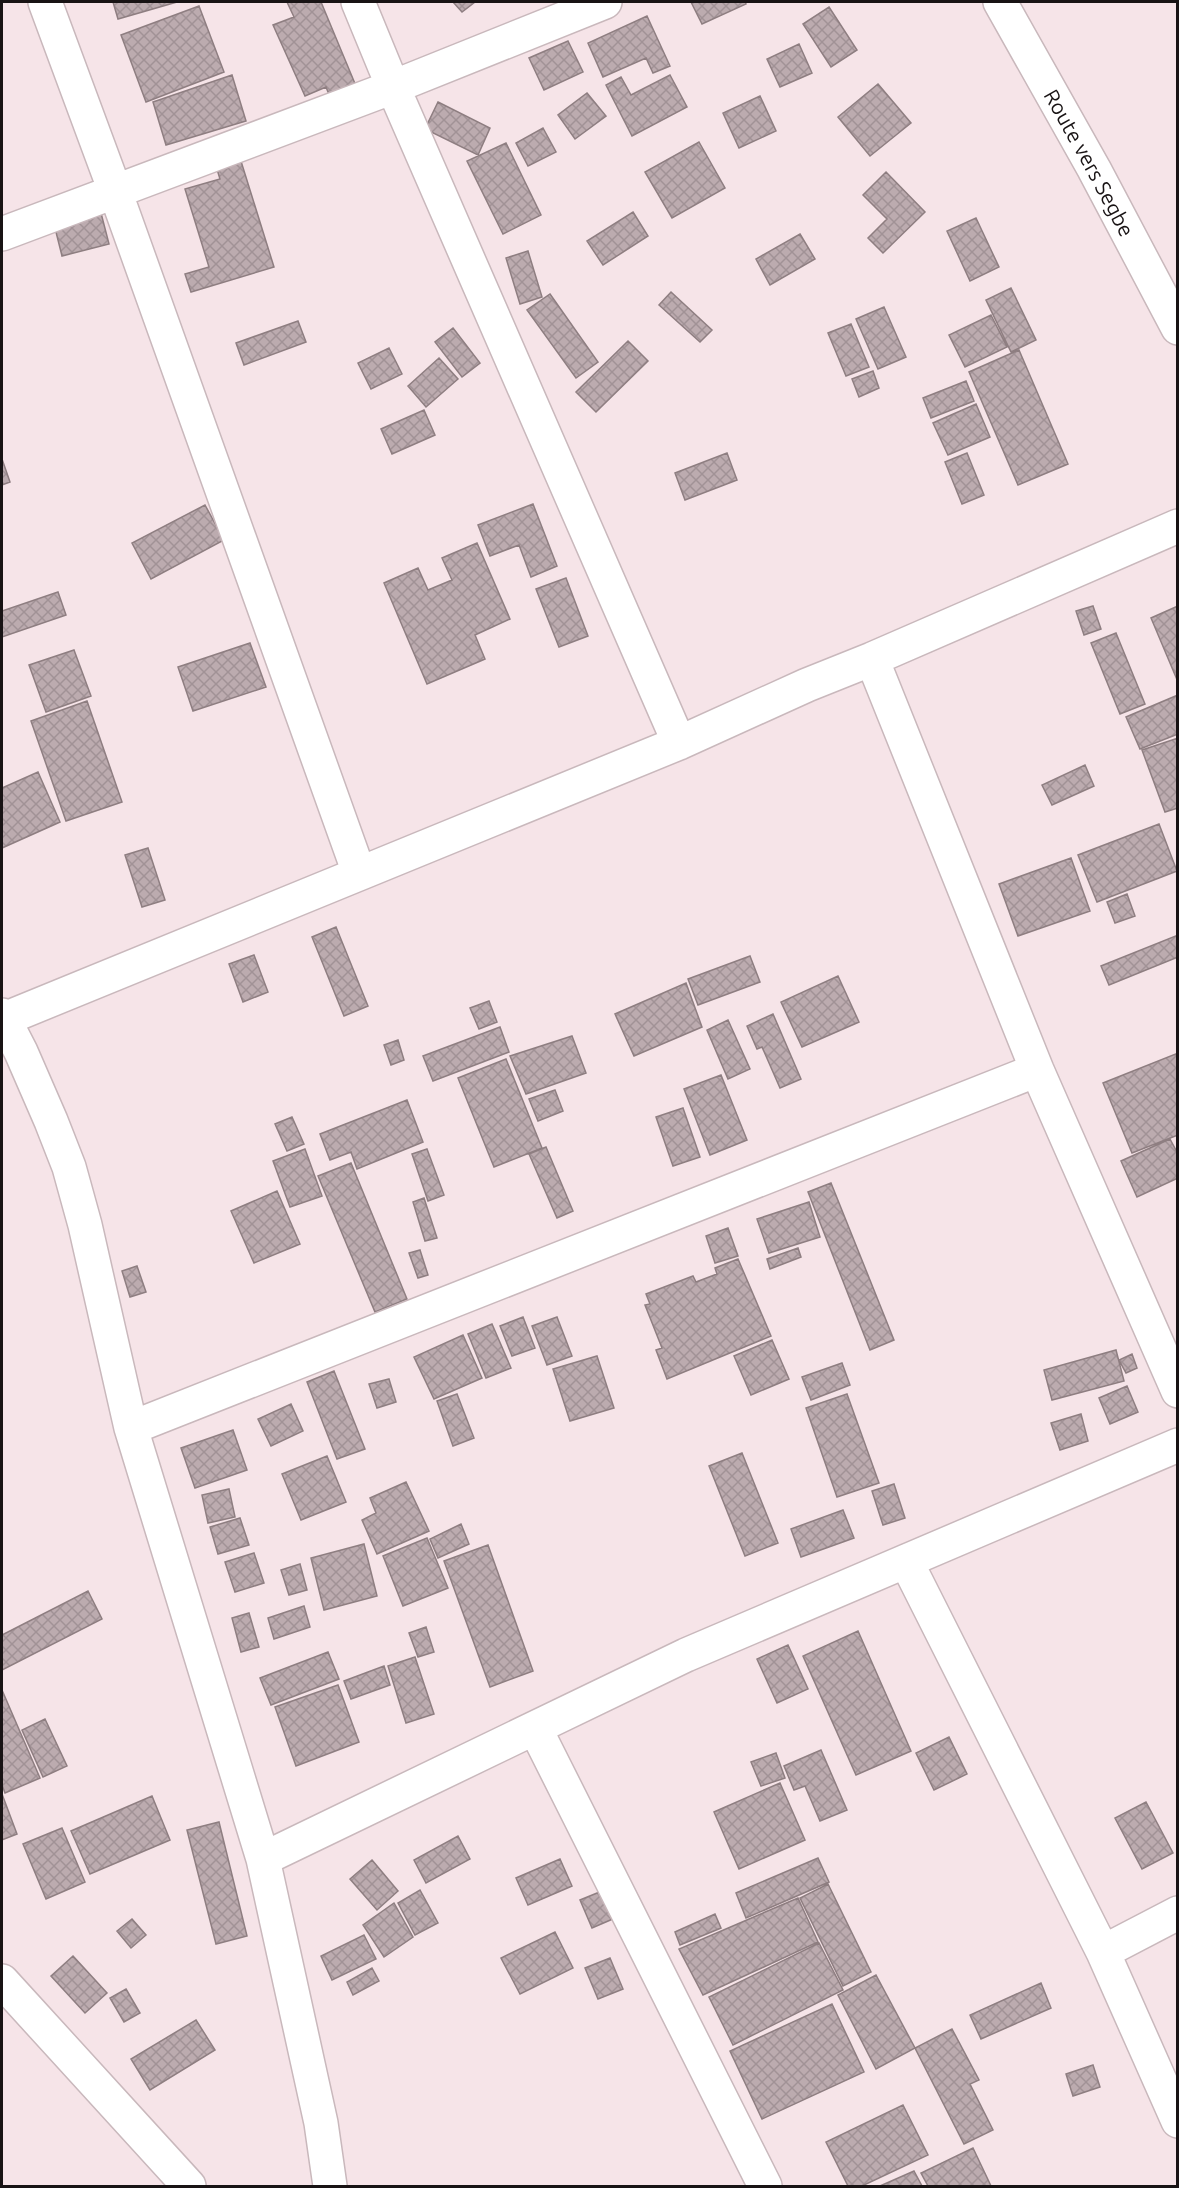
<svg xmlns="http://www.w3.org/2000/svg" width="1179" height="2188" viewBox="0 0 1179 2188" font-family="Ubuntu,sans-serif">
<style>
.building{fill:url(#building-cross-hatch);stroke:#8e7e81;stroke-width:1.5}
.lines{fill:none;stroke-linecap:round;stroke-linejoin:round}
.minor-casing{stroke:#c9b8bc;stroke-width:36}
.major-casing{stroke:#c9b8bc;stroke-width:36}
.minor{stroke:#fff;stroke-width:33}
.major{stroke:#fff;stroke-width:33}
.labels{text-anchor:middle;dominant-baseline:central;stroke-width:5;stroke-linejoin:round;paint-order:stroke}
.street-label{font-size:21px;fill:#181314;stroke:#fff4f6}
</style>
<defs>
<pattern id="building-cross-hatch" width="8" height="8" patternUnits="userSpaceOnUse" patternTransform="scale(1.5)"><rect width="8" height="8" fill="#bcabaf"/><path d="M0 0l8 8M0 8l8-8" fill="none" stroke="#a19296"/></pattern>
</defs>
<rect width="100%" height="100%" fill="#f6e4e8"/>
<path class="building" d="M 113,2 L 177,2 L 118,19 Z
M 287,2 L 321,2 L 356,86 L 330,97 L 326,87 L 305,96 L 273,25 L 294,17 Z
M 453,2 L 475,2 L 462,12 Z
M 691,2 L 745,2 L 746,4 L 702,24 Z
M 199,6 L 224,72 L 146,102 L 121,35 Z
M 829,7 L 857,50 L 831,67 L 803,24 Z
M 647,16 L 670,66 L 653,73 L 646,58 L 603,77 L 588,43 Z
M 568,41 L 583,72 L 544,90 L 529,58 Z
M 799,44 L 812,73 L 780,87 L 767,59 Z
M 232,75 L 246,121 L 166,145 L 153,102 Z
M 670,75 L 687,107 L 632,136 L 606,85 L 621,77 L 631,95 Z
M 878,84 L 911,123 L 870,156 L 838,117 Z
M 587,93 L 606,116 L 575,139 L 558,115 Z
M 760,96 L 776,131 L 739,148 L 723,113 Z
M 438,102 L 490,128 L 478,155 L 425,129 Z
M 543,128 L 556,152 L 528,166 L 516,143 Z
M 699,142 L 725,188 L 672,218 L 645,172 Z
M 506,143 L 541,215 L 503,234 L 467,161 Z
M 240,158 L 274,267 L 191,292 L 185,274 L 209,267 L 185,189 L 220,179 L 216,166 Z
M 886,172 L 925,212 L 883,253 L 868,238 L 887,219 L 863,195 Z
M 633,212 L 648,236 L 603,265 L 587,241 Z
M 101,213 L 109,244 L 62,256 L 54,224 Z
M 976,218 L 999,267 L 970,281 L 947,231 Z
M 800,234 L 815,259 L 770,285 L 756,259 Z
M 528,251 L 542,297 L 520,304 L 506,258 Z
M 1011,288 L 1036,340 L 1011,352 L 986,300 Z
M 671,292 L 712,330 L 700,342 L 659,305 Z
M 550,294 L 598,362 L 576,378 L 527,310 Z
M 884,307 L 906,357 L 878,369 L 856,319 Z
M 991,315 L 1007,347 L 965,367 L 949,335 Z
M 298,321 L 306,342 L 244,365 L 236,343 Z
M 851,324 L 869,367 L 846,376 L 828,333 Z
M 453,328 L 480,363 L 462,377 L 435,342 Z
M 628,341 L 648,361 L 596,412 L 576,392 Z
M 389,348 L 402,374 L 371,389 L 358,363 Z
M 1019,350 L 1068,464 L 1018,485 L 969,372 Z
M 439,358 L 458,379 L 426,407 L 408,386 Z
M 873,371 L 879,388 L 859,397 L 852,379 Z
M 966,381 L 974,401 L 931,418 L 923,398 Z
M 976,404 L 990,437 L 948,455 L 933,423 Z
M 424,410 L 435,435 L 392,454 L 381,429 Z
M 727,453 L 737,480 L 685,500 L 675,473 Z
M 967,453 L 984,495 L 962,504 L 945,462 Z
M 2,459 L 10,482 L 2,485 Z
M 533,504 L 557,566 L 531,577 L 519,545 L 490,556 L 478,525 Z
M 205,505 L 224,540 L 151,579 L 132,543 Z
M 477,543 L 510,619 L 475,635 L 485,659 L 427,684 L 384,583 L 418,568 L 428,590 L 452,580 L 442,558 Z
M 566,578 L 588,636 L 559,647 L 536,589 Z
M 58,592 L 66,615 L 2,637 L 2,611 Z
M 1093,606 L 1101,629 L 1084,635 L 1076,611 Z
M 1178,606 L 1178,682 L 1151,618 Z
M 1116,633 L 1145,704 L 1120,714 L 1091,643 Z
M 250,643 L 266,687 L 193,711 L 178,667 Z
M 74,650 L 91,696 L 46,712 L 29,665 Z
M 1178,695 L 1178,734 L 1140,749 L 1126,717 Z
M 87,701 L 122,802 L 66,821 L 31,721 Z
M 1178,738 L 1178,808 L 1165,812 L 1142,750 Z
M 1085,765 L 1094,786 L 1052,805 L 1042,785 Z
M 38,772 L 60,822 L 2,848 L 2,788 Z
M 1159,824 L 1177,871 L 1097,902 L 1078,855 Z
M 148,848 L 165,900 L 142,907 L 125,855 Z
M 1071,858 L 1090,911 L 1018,936 L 999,884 Z
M 1127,894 L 1135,916 L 1115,923 L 1107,902 Z
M 336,927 L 368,1006 L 344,1016 L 312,937 Z
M 1178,935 L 1178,957 L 1109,985 L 1101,966 Z
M 254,955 L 268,992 L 243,1002 L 229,964 Z
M 750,956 L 760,982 L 698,1005 L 688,979 Z
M 838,976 L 859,1022 L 802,1047 L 781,1002 Z
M 686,983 L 702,1027 L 634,1056 L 615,1014 Z
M 489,1001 L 497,1022 L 479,1029 L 470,1008 Z
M 773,1014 L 801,1079 L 780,1088 L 762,1047 L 757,1049 L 747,1026 Z
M 728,1020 L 750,1069 L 728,1079 L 707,1030 Z
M 500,1027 L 509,1052 L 433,1081 L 423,1056 Z
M 572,1036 L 586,1073 L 526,1094 L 510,1056 Z
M 398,1040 L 404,1060 L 391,1065 L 384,1045 Z
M 1178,1053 L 1178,1135 L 1132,1153 L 1103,1083 Z
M 506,1059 L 542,1148 L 494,1167 L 458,1078 Z
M 721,1075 L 747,1140 L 710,1155 L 684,1089 Z
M 555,1090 L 563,1111 L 538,1121 L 529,1099 Z
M 407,1100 L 423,1142 L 357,1169 L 351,1152 L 330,1160 L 320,1134 Z
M 683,1108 L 700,1157 L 673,1166 L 656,1117 Z
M 292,1117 L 304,1144 L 287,1151 L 275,1124 Z
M 1170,1139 L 1178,1154 L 1178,1178 L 1137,1197 L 1121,1161 Z
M 546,1147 L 573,1211 L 557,1218 L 529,1154 Z
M 305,1149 L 322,1196 L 290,1207 L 273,1161 Z
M 427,1149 L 444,1195 L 428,1201 L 412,1154 Z
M 351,1163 L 407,1299 L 375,1312 L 318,1176 Z
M 831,1183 L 894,1340 L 870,1350 L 808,1192 Z
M 277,1191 L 300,1244 L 254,1263 L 231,1211 Z
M 424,1198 L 437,1238 L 425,1241 L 413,1202 Z
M 809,1202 L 820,1237 L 769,1253 L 757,1219 Z
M 728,1228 L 738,1256 L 715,1263 L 706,1236 Z
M 798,1248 L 801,1257 L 770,1269 L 767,1259 Z
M 420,1250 L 428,1275 L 418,1278 L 409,1253 Z
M 738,1259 L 771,1336 L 667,1379 L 656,1350 L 662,1348 L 645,1305 L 650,1304 L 646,1294 L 693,1276 L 696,1282 L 717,1274 L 715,1268 Z
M 137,1266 L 146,1292 L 130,1297 L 122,1271 Z
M 523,1317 L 535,1348 L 512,1356 L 500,1326 Z
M 557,1317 L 572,1356 L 547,1365 L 532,1326 Z
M 492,1324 L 511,1368 L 486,1378 L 468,1334 Z
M 463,1335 L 482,1378 L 434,1399 L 414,1357 Z
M 772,1340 L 789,1379 L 751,1395 L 734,1356 Z
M 1116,1350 L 1124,1381 L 1052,1400 L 1044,1370 Z
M 1132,1354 L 1137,1368 L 1126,1373 L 1119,1360 Z
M 597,1356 L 614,1408 L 570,1421 L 553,1369 Z
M 842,1363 L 850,1385 L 811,1400 L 802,1377 Z
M 334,1371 L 365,1449 L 337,1459 L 307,1382 Z
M 389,1379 L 396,1402 L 377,1408 L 369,1384 Z
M 1127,1386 L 1138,1412 L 1110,1424 L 1099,1398 Z
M 457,1394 L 474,1438 L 453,1446 L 437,1401 Z
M 847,1394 L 879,1483 L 837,1497 L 806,1408 Z
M 291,1404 L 303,1431 L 271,1446 L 258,1419 Z
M 1081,1414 L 1088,1441 L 1060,1450 L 1051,1423 Z
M 233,1430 L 247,1470 L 195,1488 L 181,1448 Z
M 742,1453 L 778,1543 L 745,1556 L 709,1466 Z
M 327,1456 L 346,1502 L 301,1520 L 282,1474 Z
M 406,1482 L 429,1531 L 377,1554 L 362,1520 L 376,1513 L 370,1498 Z
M 894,1484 L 905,1518 L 883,1525 L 872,1491 Z
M 229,1489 L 235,1517 L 208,1523 L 202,1495 Z
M 843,1510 L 854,1538 L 801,1557 L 791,1529 Z
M 240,1518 L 249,1545 L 218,1554 L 210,1527 Z
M 461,1524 L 469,1544 L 438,1558 L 430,1539 Z
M 427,1538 L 448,1588 L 403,1606 L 383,1556 Z
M 364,1544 L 377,1596 L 324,1610 L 311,1558 Z
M 488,1545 L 533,1671 L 490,1687 L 444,1561 Z
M 254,1553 L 264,1583 L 235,1592 L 225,1562 Z
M 300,1564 L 307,1590 L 289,1595 L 281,1570 Z
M 88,1591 L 102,1619 L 2,1670 L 2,1635 Z
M 304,1606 L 310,1627 L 274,1639 L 268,1618 Z
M 249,1613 L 259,1647 L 241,1652 L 232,1618 Z
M 426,1627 L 434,1652 L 418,1657 L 409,1633 Z
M 858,1631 L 911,1751 L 856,1775 L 803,1656 Z
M 788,1645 L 808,1689 L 777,1703 L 757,1659 Z
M 328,1652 L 339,1679 L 271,1705 L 260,1678 Z
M 415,1657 L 434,1714 L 406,1723 L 388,1666 Z
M 384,1666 L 390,1685 L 351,1699 L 344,1681 Z
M 338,1685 L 359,1742 L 296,1766 L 275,1707 Z
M 2,1690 L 40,1778 L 5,1793 L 2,1785 Z
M 45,1719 L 67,1766 L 43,1777 L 22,1730 Z
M 949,1737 L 967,1774 L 934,1790 L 916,1753 Z
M 821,1750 L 847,1810 L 820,1821 L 805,1786 L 794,1790 L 784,1766 Z
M 776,1753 L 785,1778 L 761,1786 L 751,1762 Z
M 780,1783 L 805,1840 L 739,1869 L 714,1812 Z
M 2,1794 L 17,1834 L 2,1840 Z
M 152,1796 L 170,1840 L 90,1874 L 71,1831 Z
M 1146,1802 L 1173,1853 L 1142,1869 L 1115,1818 Z
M 219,1822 L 247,1936 L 216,1944 L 187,1830 Z
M 62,1828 L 85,1882 L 46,1899 L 23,1844 Z
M 458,1836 L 470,1859 L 426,1883 L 414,1860 Z
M 818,1858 L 829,1882 L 746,1918 L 736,1893 Z
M 560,1859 L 572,1886 L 528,1905 L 516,1878 Z
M 372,1860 L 398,1891 L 377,1910 L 350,1879 Z
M 828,1884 L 871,1972 L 843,1986 L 800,1898 Z
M 420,1890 L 438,1923 L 415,1935 L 398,1903 Z
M 602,1891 L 615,1918 L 592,1928 L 580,1900 Z
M 798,1898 L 818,1942 L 703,1995 L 679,1949 Z
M 394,1903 L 413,1937 L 384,1957 L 363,1925 Z
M 715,1914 L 721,1928 L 680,1945 L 675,1932 Z
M 132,1919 L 146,1935 L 131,1948 L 117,1931 Z
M 555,1932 L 573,1968 L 520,1994 L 501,1958 Z
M 364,1935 L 376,1959 L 332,1980 L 321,1956 Z
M 819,1943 L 843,1990 L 733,2045 L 709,1997 Z
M 73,1956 L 107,1993 L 85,2013 L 51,1976 Z
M 610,1958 L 623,1989 L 598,1999 L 585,1968 Z
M 372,1968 L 379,1981 L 353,1995 L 347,1982 Z
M 876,1975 L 915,2048 L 876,2069 L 838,1995 Z
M 1041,1983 L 1051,2008 L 981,2039 L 970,2015 Z
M 126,1989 L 140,2013 L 124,2022 L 110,1998 Z
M 832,2004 L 864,2072 L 762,2119 L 730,2051 Z
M 196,2020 L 215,2050 L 150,2090 L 131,2059 Z
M 952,2029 L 979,2080 L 970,2084 L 993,2130 L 964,2144 L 915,2048 Z
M 1093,2065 L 1100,2087 L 1073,2096 L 1066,2074 Z
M 903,2105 L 928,2155 L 862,2186 L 848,2186 L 826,2142 Z
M 973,2148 L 991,2186 L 928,2186 L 921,2173 Z
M 914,2171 L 922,2186 L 880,2186 Z"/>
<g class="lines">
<g class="minor-casing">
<path id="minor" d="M 45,2 L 115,191 L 359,873
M 358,2 L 393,87 L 679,743
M 2,234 L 393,87 L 605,2
M 872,659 L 1037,1070 L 1178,1391
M 2,1015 L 21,1052 L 51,1121 L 69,1167 L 85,1225 L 131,1428 L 263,1859 L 321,2123 L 330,2186
M 2,1020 L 679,743 L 807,685 L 872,659 L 1178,526
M 131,1428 L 1037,1070
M 906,1561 L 1103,1952 L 1178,2121
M 535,1728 L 765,2186
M 263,1859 L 686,1655 L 1178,1445
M 1103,1952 L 1178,1913
M 2,1981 L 189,2186"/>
</g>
<g class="major-casing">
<g id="major">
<path id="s1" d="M 1000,2 L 1094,169 L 1178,328"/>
</g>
</g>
<use href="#minor" class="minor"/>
<use href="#major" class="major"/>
</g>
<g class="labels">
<g class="street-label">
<text stroke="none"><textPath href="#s1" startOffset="184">Route vers Segbe</textPath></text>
</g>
</g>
<rect width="1179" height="2188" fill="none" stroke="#181314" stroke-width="6"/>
</svg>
